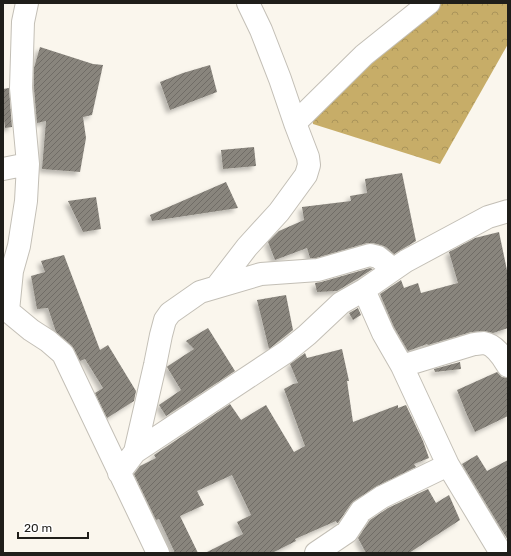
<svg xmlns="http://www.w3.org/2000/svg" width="511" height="556" viewBox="0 0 511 556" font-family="Rubik,sans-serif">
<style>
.forest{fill:url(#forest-crowns)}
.building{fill:url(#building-hatch);filter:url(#shadow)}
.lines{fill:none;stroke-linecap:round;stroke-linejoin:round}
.minor-casing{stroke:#c3bfb6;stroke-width:24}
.minor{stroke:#fff;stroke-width:22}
</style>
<defs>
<pattern id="forest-crowns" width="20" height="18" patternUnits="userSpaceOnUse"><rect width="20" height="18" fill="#c7ad68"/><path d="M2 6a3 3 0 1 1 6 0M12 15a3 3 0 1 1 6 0" fill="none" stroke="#aa945a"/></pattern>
<pattern id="building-hatch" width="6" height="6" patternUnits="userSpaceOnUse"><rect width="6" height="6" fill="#89857d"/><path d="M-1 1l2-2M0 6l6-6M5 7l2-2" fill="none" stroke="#6f6c66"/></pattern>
<filter id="shadow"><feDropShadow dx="-3.5" dy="3.5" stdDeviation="2" flood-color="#0004"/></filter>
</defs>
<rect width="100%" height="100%" fill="#faf6ed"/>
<path class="forest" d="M 434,3 L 508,3 L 508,44 L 440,164 L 313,124 L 311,107 Z"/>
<path class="building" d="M 40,47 L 93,64 L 103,65 L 92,115 L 83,117 L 86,138 L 80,172 L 42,169 L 46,121 L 37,123 L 34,88 L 34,68 Z
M 210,65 L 217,92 L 170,110 L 160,82 L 183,73 Z
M 9,88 L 12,127 L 5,128 L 3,110 L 3,89 Z
M 254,147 L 256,166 L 223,169 L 221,150 Z
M 402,173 L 416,241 L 394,254 L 386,247 L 381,245 L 373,243 L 367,243 L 316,258 L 310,258 L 307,248 L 275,260 L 268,242 L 279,231 L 304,220 L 302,207 L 351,201 L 350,196 L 367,193 L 365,179 Z
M 226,182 L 238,208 L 152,221 L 150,215 Z
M 96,197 L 101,229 L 83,232 L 68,201 Z
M 499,232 L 508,275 L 508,328 L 493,333 L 484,331 L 471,332 L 428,345 L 427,344 L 408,351 L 394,327 L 380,294 L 401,280 L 404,288 L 418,283 L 421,293 L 458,283 L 449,252 L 475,238 Z
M 64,255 L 100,350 L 108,345 L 136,391 L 134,401 L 107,418 L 95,393 L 103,388 L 85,359 L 80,361 L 74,349 L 71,345 L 56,332 L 48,308 L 37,309 L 31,276 L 45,272 L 41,261 Z
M 370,268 L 373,269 L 357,279 L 337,291 L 317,292 L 315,283 L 321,282 Z
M 286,295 L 293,330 L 269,349 L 257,300 Z
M 358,308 L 361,315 L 353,320 L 349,313 Z
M 208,328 L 235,371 L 166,416 L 159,405 L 181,390 L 167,367 L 168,366 L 194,349 L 186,341 Z
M 342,349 L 349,381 L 347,381 L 353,422 L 398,405 L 398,408 L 406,405 L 423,441 L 429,458 L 414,464 L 416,467 L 377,486 L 354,501 L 351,504 L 338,523 L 337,523 L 336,521 L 295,539 L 296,541 L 272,553 L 205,553 L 243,534 L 237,522 L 251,515 L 232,475 L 197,491 L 204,505 L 180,516 L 198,553 L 175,553 L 159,519 L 156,520 L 134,474 L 140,466 L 156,458 L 154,455 L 230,404 L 241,420 L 266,405 L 294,452 L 305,446 L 284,389 L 293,384 L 298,383 L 290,364 L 305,353 L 307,358 Z
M 460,362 L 461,369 L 435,372 L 434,369 Z
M 497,372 L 502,377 L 508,378 L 508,416 L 475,432 L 467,415 L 457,390 Z
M 477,455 L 487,471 L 508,460 L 508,540 L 462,464 Z
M 428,489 L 436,503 L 449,495 L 460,520 L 409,553 L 366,553 L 358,538 L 370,520 L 388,508 Z"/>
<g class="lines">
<g class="minor-casing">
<path id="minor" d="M 295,123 L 364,55 L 429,3
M 3,169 L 28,164
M 217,286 L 247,247 L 279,212 L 306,175 L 309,165 L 308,157 L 295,123 L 280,79 L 261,30 L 248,3
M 364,290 L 383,333 L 402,366 L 448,465 L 501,553
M 8,311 L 12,271 L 19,246 L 26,201 L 28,164 L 21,88 L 23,22 L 27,3
M 8,311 L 31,330 L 48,341 L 63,354 L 158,553
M 402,366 L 474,344 C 477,344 481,343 484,343 C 496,345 503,358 508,366
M 135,452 L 155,365 L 161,335 L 165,320 L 170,313 L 200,292 L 261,274 L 318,270 L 370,255 L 378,257 L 393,269
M 119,473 L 135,452 L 286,352 L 307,335 L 341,303 L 364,290 L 406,261 L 488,217 L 508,211
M 316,553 L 347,532 L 361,511 L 382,497 L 448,465"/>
</g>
<use href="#minor" class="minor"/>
</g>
<rect width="511" height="556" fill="none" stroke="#1f1e1a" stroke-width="8"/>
<path d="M18 532v6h70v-6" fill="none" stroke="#1f1e1a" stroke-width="2"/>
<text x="24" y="532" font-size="12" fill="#1f1e1a" stroke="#ffffff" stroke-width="3" paint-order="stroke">20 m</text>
</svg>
